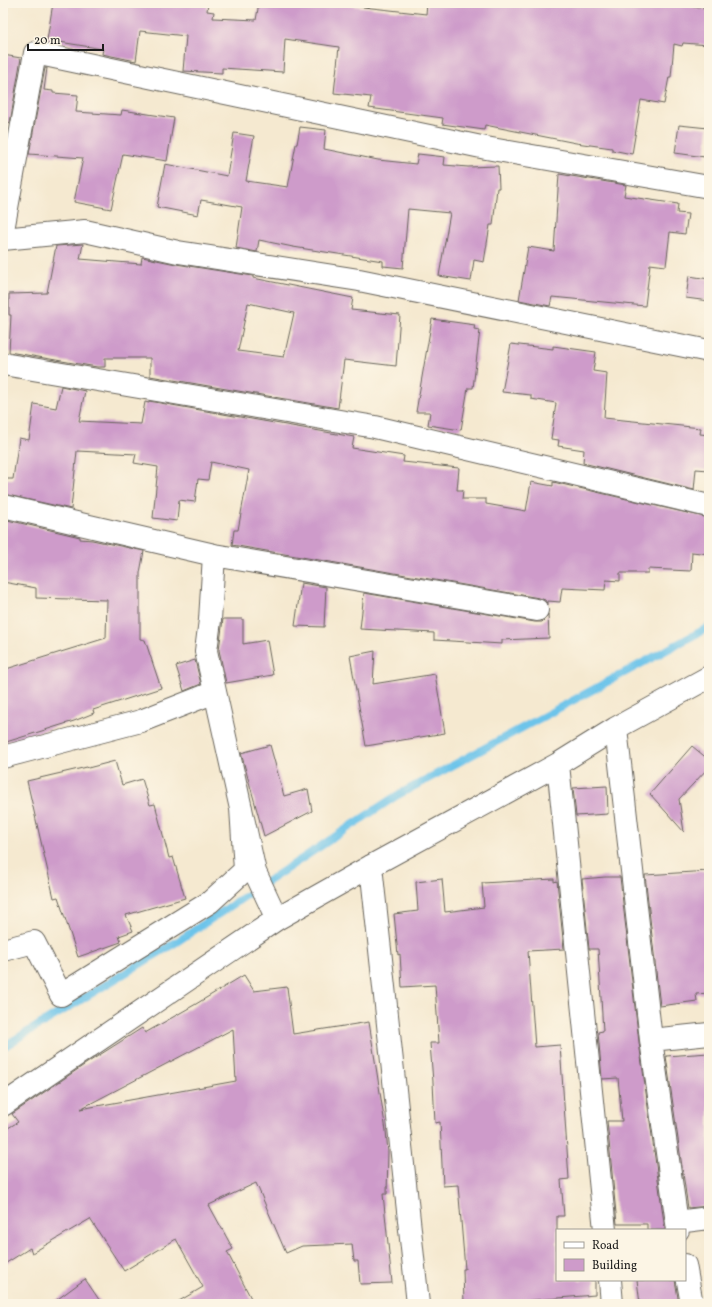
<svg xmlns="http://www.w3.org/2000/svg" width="712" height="1307" viewBox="0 0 712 1307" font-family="Vollkorn,serif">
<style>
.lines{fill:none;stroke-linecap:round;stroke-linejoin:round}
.stream{stroke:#6dc4ea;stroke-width:8}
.building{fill:#ce9bca;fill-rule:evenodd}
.minor-casing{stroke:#68645b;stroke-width:24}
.minor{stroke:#fff;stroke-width:22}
</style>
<rect width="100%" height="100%" fill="#fcf5e5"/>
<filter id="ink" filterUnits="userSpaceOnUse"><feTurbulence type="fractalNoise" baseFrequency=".025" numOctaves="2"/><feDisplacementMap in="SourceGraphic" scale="8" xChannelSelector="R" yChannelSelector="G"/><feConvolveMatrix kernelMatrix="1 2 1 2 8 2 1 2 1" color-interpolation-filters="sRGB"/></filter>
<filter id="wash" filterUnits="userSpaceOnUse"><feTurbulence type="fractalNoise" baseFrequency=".012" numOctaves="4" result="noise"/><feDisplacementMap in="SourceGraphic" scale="16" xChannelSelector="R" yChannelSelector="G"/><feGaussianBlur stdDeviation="0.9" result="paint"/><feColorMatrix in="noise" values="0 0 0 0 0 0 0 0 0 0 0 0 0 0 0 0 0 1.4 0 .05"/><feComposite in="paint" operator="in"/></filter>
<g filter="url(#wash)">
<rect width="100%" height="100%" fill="#f5e9d0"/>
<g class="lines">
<path class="stream" d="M 3,1047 L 178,941 L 396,796 L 709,627"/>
</g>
<g id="blocks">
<path class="building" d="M 53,3 L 208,3 L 207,11 L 214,12 L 213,18 L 256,20 L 259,3 L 327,3 L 426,14 L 427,3 L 690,3 L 689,6 L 709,10 L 709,45 L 683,43 L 682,46 L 674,44 L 671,77 L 669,77 L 664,104 L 641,100 L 632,154 L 612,150 L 612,148 L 576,143 L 485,125 L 484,130 L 442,124 L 443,118 L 369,108 L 371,97 L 334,93 L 339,47 L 285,39 L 283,72 L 222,68 L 222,73 L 183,71 L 186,36 L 140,31 L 136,61 L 102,54 L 103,49 L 47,40 Z
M 3,55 L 21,58 L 10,123 L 3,121 Z
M 45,68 L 47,68 L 44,90 L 53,91 L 53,93 L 78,95 L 76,112 L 121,115 L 122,110 L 174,118 L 167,161 L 123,154 L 111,209 L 74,202 L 83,158 L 29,154 Z
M 679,125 L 708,128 L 705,157 L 675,153 Z
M 300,127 L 326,130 L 324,149 L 378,160 L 416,164 L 418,154 L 445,157 L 444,165 L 468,167 L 498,166 L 499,188 L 497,188 L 493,225 L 490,225 L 484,262 L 474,260 L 471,281 L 439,276 L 450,213 L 408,209 L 403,268 L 383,266 L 383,261 L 293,247 L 259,240 L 257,252 L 236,248 L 242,207 L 201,200 L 198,215 L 157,207 L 165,164 L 227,176 L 234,133 L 254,136 L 246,181 L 288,187 L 296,144 L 297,144 Z
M 559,174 L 626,185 L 624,196 L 678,204 L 677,213 L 688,214 L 685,234 L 670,232 L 666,266 L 650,264 L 645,306 L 552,297 L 550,306 L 519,300 L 528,247 L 554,251 Z
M 83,244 L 80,259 L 141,264 L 142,257 L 176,264 L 253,276 L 253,278 L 353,298 L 351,310 L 400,315 L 396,366 L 344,360 L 338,408 L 150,376 L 150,358 L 105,358 L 105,367 L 97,367 L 9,352 L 11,315 L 9,315 L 9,294 L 47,293 L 56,246 ZM 248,303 L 294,313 L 284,357 L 238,351 Z
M 689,276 L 709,279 L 709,301 L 686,298 Z
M 432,319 L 475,325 L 474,329 L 480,330 L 473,388 L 468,388 L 461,430 L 428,425 L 430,412 L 416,412 Z
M 511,344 L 553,349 L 553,346 L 596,352 L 593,371 L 607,373 L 604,418 L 701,428 L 700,434 L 709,435 L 709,470 L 696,469 L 694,490 L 583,463 L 584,450 L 558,446 L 559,440 L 551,439 L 556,403 L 531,399 L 531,395 L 502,392 Z
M 61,386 L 85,391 L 79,421 L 141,424 L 145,402 L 149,403 L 149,401 L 354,437 L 352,448 L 404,456 L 403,462 L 459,468 L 457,490 L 463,490 L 462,499 L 486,499 L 486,504 L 526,511 L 531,482 L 553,486 L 553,482 L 709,518 L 709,554 L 692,552 L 691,571 L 648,569 L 648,573 L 620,573 L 620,581 L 606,580 L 605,590 L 562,588 L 560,602 L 548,601 L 548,605 L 545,600 L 539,598 L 232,545 L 234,530 L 238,530 L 249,470 L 211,462 L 208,480 L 198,479 L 195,502 L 179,500 L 177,521 L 153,518 L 158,467 L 134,463 L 136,454 L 77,451 L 71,509 L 3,494 L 3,479 L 13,479 L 19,438 L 29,440 L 34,404 L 56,408 Z
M 3,519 L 80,537 L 80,539 L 92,540 L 144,551 L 140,573 L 140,639 L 145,640 L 161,688 L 93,710 L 94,713 L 74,721 L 3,743 L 3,670 L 106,638 L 107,600 L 36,598 L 36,588 L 3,582 Z
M 301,583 L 326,587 L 324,627 L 295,626 Z
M 364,593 L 535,622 L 542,622 L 546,618 L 548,614 L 549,638 L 502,640 L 502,644 L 434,640 L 434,633 L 360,629 Z
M 223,619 L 243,619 L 243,644 L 267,640 L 273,675 L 226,683 L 219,650 Z
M 375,651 L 373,684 L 435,674 L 445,733 L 366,746 L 350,656 Z
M 195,660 L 201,684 L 184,691 L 176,666 Z
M 270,745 L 284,796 L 308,789 L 312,811 L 264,836 L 241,753 Z
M 692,746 L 709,760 L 709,767 L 679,799 L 684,832 L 650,794 Z
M 115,761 L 122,785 L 142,779 L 150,805 L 155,804 L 169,858 L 173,857 L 185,898 L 126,915 L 133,931 L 119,936 L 121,942 L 78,957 L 58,897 L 54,898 L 27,781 L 87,767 L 88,768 Z
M 607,786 L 608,814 L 576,816 L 573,788 Z
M 709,871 L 709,993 L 696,994 L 697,1001 L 660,1006 L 645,875 Z
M 605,877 L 620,877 L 639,1042 L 665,1230 L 647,1230 L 647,1224 L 617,1224 L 607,1121 L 622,1121 L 618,1078 L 602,1079 L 598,1032 L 603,1031 L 598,949 L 589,949 L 582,879 Z
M 442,879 L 445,912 L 484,907 L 482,883 L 554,879 L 554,882 L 557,881 L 564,949 L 528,951 L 535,1047 L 560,1045 L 569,1179 L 561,1180 L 564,1216 L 557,1216 L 557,1280 L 595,1280 L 595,1295 L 522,1301 L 522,1304 L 464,1304 L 463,1269 L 465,1269 L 458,1185 L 443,1186 L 440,1122 L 435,1123 L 433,1082 L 430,1043 L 439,1043 L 435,985 L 402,987 L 400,954 L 398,955 L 394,914 L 418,911 L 416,882 Z
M 244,975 L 254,991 L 287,987 L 293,1034 L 369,1022 L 386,1131 L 388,1152 L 387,1194 L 383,1194 L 392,1283 L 360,1284 L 358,1261 L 354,1261 L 352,1244 L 302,1246 L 286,1253 L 256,1183 L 209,1205 L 233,1249 L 227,1252 L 254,1304 L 174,1304 L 203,1287 L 176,1239 L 124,1271 L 90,1219 L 32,1253 L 30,1248 L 3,1265 L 3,1131 L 18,1122 L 12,1114 L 87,1063 L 142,1028 L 145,1033 L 196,1004 ZM 233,1029 L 236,1081 L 80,1109 Z
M 709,1053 L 709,1206 L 688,1208 L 666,1056 Z
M 85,1279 L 102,1304 L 51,1304 Z
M 637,1280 L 675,1280 L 679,1304 L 640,1304 Z"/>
</g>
</g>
<g filter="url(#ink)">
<use href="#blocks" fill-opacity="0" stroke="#68645b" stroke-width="1"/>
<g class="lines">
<g class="minor-casing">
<path id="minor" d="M 3,230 L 35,53 L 486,148 L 709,187
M 3,239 L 85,231 L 178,252 L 359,280 L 709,351
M 3,364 L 375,427 L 709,506
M 3,506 L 214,555 L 537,610
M 214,555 L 210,620 L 206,651 L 255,872 L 277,919
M 616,728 L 651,1040 L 678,1230
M 3,757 L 141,721 L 215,692
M 558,764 L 605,1230
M 371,866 L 418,1304
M 3,950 L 34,942 L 61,995 L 210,902 L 245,870 L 241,808
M 651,1040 L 709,1034
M 3,1105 L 277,919 L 371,866 L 558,764 L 616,728 L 709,677
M 677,1222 L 709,1218
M 685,1265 L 692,1304
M 610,1280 L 612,1304"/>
</g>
<use href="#minor" class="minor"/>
</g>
</g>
<rect width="712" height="1307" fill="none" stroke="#fcf5e5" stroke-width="16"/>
<rect x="556" y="1229" width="130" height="52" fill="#fcf5e5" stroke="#a29e95"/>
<rect x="564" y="1242" width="20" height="6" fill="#ffffff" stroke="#a29e95"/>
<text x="592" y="1249" font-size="12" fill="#1c1c1c">Road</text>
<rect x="564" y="1259" width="20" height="12" fill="#ce9bca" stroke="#a29e95"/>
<text x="592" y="1269" font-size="12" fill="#1c1c1c">Building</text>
<path d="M28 44v6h75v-6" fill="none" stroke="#1c1c1c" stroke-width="2"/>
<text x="34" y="44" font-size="12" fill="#1c1c1c" stroke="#fcf5e5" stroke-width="3" paint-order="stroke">20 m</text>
</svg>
